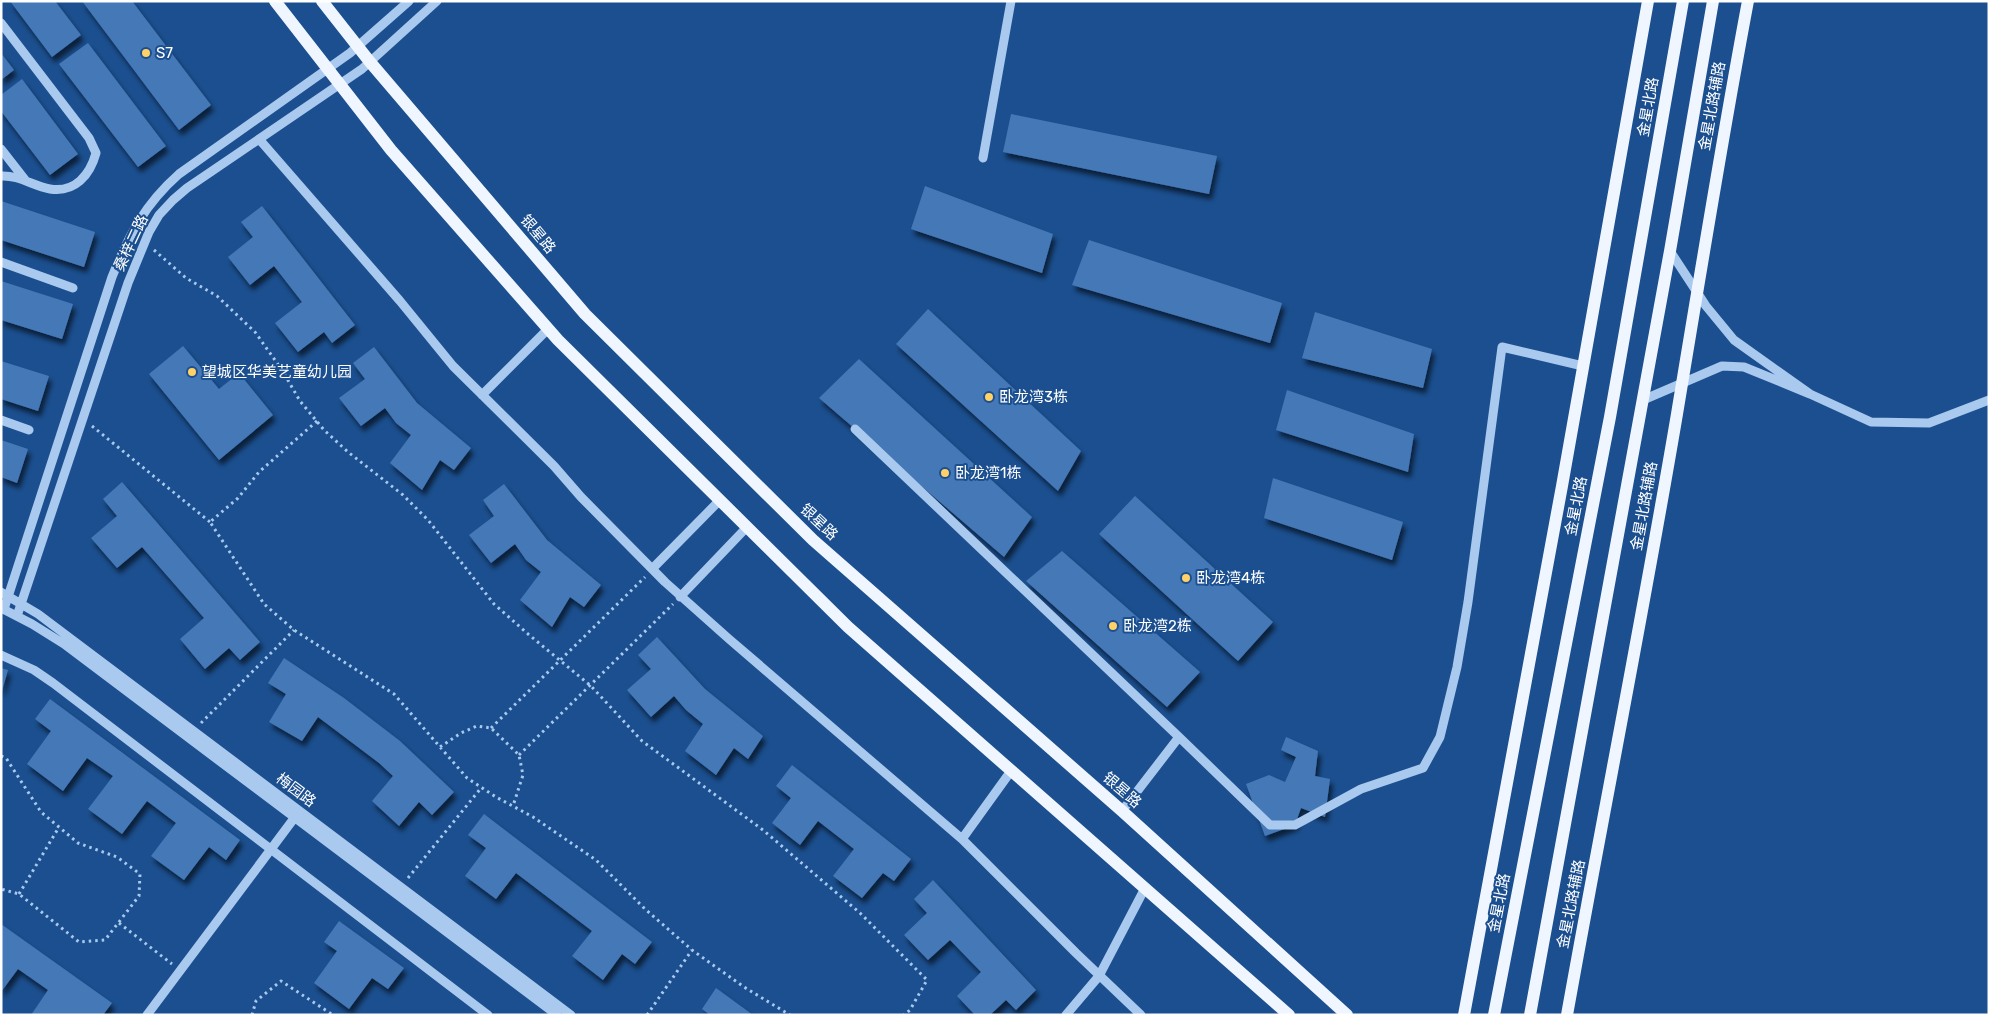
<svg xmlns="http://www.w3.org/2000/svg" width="1990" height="1016" viewBox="0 0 1990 1016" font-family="Rubik,'Noto Sans SC',sans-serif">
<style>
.building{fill:#4478b7;filter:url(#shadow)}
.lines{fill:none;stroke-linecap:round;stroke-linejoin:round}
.path{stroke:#a9c9ee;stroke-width:3;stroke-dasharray:2.5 4;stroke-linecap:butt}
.minor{stroke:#a9c9ee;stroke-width:9}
.major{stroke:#f0f6ff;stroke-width:12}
.poi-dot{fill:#ffd166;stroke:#1b4f8f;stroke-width:2}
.labels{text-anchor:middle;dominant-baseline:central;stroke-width:4;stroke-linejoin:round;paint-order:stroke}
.poi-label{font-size:15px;fill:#fff;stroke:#1b4f8f;text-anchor:start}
.street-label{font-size:15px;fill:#fff;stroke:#1b4f8f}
</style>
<defs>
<filter id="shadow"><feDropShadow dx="3" dy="5.5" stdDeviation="2.5" flood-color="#0009"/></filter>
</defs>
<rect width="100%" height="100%" fill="#1b4f8f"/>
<path class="building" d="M 10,1 L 55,1 L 81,35 L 52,57 Z
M 82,1 L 132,1 L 211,105 L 179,130 Z
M 88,43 L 166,146 L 138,167 L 59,64 Z
M 1,53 L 14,70 L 1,80 Z
M 22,79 L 78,154 L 50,175 L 1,111 L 1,95 Z
M 1011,114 L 1217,156 L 1209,194 L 1003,152 Z
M 925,186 L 1053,234 L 1042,273 L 911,229 Z
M 1,201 L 95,232 L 84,267 L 1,240 Z
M 262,206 L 355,325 L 332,343 L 324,332 L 298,352 L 275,323 L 302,302 L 274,266 L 250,285 L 228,257 L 253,237 L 241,222 Z
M 1089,240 L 1282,303 L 1270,343 L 1072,285 Z
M 1,281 L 73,304 L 62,339 L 1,320 Z
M 928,309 L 1081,451 L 1058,491 L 896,344 Z
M 1315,312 L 1432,349 L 1423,388 L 1302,358 Z
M 183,346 L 219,389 L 239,373 L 273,415 L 219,460 L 149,374 Z
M 374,347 L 417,403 L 471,448 L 454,470 L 440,460 L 422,490 L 390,463 L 411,435 L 396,423 L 385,408 L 361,426 L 339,398 L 365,379 L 353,363 Z
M 859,359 L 1032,517 L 1004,557 L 819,398 Z
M 1,361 L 49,376 L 38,411 L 1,399 Z
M 1287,390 L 1414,434 L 1408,472 L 1276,430 Z
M 1,440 L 28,449 L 17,483 L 1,477 Z
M 1273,478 L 1403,522 L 1392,560 L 1264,518 Z
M 122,482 L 260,642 L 240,660 L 229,648 L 205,669 L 180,639 L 204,618 L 142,547 L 117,568 L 91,538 L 117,516 L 103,499 Z
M 504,484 L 547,540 L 601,585 L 584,607 L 570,597 L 552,627 L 520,600 L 541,572 L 526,560 L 515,544 L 491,563 L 469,535 L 494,516 L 483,500 Z
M 1135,496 L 1273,622 L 1238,661 L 1099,534 Z
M 1062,551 L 1200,672 L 1167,707 L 1026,581 Z
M 657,637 L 705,689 L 763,736 L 748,759 L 734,748 L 716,775 L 685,751 L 703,724 L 686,710 L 674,696 L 651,717 L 627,690 L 651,669 L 638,655 Z
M 284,658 L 344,698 L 400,741 L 454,792 L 432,815 L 419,802 L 399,826 L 372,801 L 393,776 L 379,763 L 318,717 L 302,741 L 269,722 L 286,694 L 268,683 Z
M 1,668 L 8,670 L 2,691 L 1,691 Z
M 50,699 L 240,840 L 226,860 L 209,847 L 184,880 L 151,856 L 176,823 L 147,801 L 122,834 L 88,809 L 113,776 L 87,758 L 63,791 L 27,764 L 51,731 L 35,719 Z
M 1286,737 L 1318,751 L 1315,776 L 1330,779 L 1325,817 L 1301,808 L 1295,825 L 1265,836 L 1246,784 L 1269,775 L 1285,782 L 1296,757 L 1281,750 Z
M 792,765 L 911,859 L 894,881 L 883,873 L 862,898 L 833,876 L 854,849 L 818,821 L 800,845 L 772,823 L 791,798 L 776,786 Z
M 484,814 L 652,942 L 635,964 L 622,954 L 603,980 L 572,956 L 592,931 L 516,873 L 496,899 L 465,876 L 486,848 L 468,835 Z
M 933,880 L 1036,990 L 1016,1010 L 1006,1000 L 990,1015 L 975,1015 L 957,996 L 981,972 L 950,940 L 928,960 L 904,935 L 927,913 L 914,899 Z
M 339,921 L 404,968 L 388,989 L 372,978 L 349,1009 L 314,983 L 337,951 L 324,942 Z
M 1,924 L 112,1003 L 103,1015 L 31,1015 L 48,990 L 18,969 L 1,992 Z
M 716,988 L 753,1015 L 710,1015 L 702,1009 Z"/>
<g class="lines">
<path class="path" d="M 154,250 L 186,278 L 217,296 L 255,332 L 282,370 L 300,401 L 324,430 L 348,452 L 403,495 L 428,520 L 494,604 L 528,634 L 591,686 L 642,741 L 763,830 L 860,913 L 927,980 L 910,1010 L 904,1015
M 317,421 L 259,472 L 238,498 L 210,522 L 264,604 L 294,630 L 394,694 L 467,778 L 496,797 L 533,817 L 596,860 L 645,909 L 692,950 L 744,987 L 790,1015
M 92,426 L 210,522
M 201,723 L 294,630
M 491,728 L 645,577
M 440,747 L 461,733 L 477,726 L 491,728 L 519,755 L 523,775 L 513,806
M 519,755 L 673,604
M 1,756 L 6,758 L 41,812 L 78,843 L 117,857 L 140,874 L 139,896 L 105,940 L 79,942 L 19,894 L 1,889
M 408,878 L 481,788
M 19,894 L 59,827
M 119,923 L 172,964
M 252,1015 L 256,1001 L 281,981 L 333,1015
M 647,1015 L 692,950"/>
<path class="minor" d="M 1,23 L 89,138 L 96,153 C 90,175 75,193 50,189 C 33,186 19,175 1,176
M 259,139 L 400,301 L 453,366 L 554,466 L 581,497 L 665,582 L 729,639 L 962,839 L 1076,953 L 1141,1015
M 1,149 L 26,181
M 983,158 L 1011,1
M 1,262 L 73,288
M 1810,394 L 1871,422 L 1929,423 L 1989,400
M 482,395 L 548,329
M 1643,400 L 1722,366 L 1744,367 L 1810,394 L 1734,340 L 1706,306 L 1670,251
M 1,420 L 29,430
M 855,429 L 1179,737
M 652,569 L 720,500
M 1,592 L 38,614 L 571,1015
M 680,597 L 747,527
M 1,608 L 32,624 L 64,644 L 557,1015
M 4,609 L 112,277 C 129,235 144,205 179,174 L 350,53 L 409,1
M 17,616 L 128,283 L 149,232 L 159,215 L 173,200 L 187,188 L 362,69 L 437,1
M 1,655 L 34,670 L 53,683 L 488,1015
M 1122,811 L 1179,737 L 1270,825 L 1295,825 L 1361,789 L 1423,768 L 1440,737 L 1457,667 L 1468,602 L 1502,347 L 1583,366
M 962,839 L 1011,771
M 147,1015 L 298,813
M 1066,1015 L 1099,976 L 1145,888"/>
<path class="major" d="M 275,1 L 391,150 L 558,340 L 848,627 L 1289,1015
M 322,1 L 370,62 L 585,314 L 813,540 L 1122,811 L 1347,1015
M 1464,1015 L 1562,486 L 1648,1
M 1494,1015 L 1610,417 L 1683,1
M 1530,1015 L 1670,251 L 1713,1
M 1567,1015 C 1603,814 1643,615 1677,414 C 1700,276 1722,139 1748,1"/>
</g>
<g class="poi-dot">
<circle cx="146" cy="53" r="5"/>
<circle cx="192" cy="372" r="5"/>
<circle cx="989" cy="397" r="5"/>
<circle cx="945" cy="473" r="5"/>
<circle cx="1186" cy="578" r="5"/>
<circle cx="1113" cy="626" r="5"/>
</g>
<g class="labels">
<g class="poi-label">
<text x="156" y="53">S7</text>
<text x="202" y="372">望城区华美艺童幼儿园</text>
<text x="999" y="397">卧龙湾3栋</text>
<text x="955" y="473">卧龙湾1栋</text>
<text x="1196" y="578">卧龙湾4栋</text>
<text x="1123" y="626">卧龙湾2栋</text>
</g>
<g class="street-label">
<text transform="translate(1712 106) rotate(-80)">金星北路辅路</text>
<text transform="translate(1648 107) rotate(-80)">金星北路</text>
<text transform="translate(538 234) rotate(50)">银星路</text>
<text transform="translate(131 243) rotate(-65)">桑梓二路</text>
<text transform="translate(1576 506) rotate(-79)">金星北路</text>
<text transform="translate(1644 506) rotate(-80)">金星北路辅路</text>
<text transform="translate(819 522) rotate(43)">银星路</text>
<text transform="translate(296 790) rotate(37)">梅园路</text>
<text transform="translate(1122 790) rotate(41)">银星路</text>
<text transform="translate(1499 903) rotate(-79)">金星北路</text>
<text transform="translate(1571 904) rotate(-79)">金星北路辅路</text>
</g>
</g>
<rect width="1990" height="1016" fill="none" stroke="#ffffff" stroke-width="5"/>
</svg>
